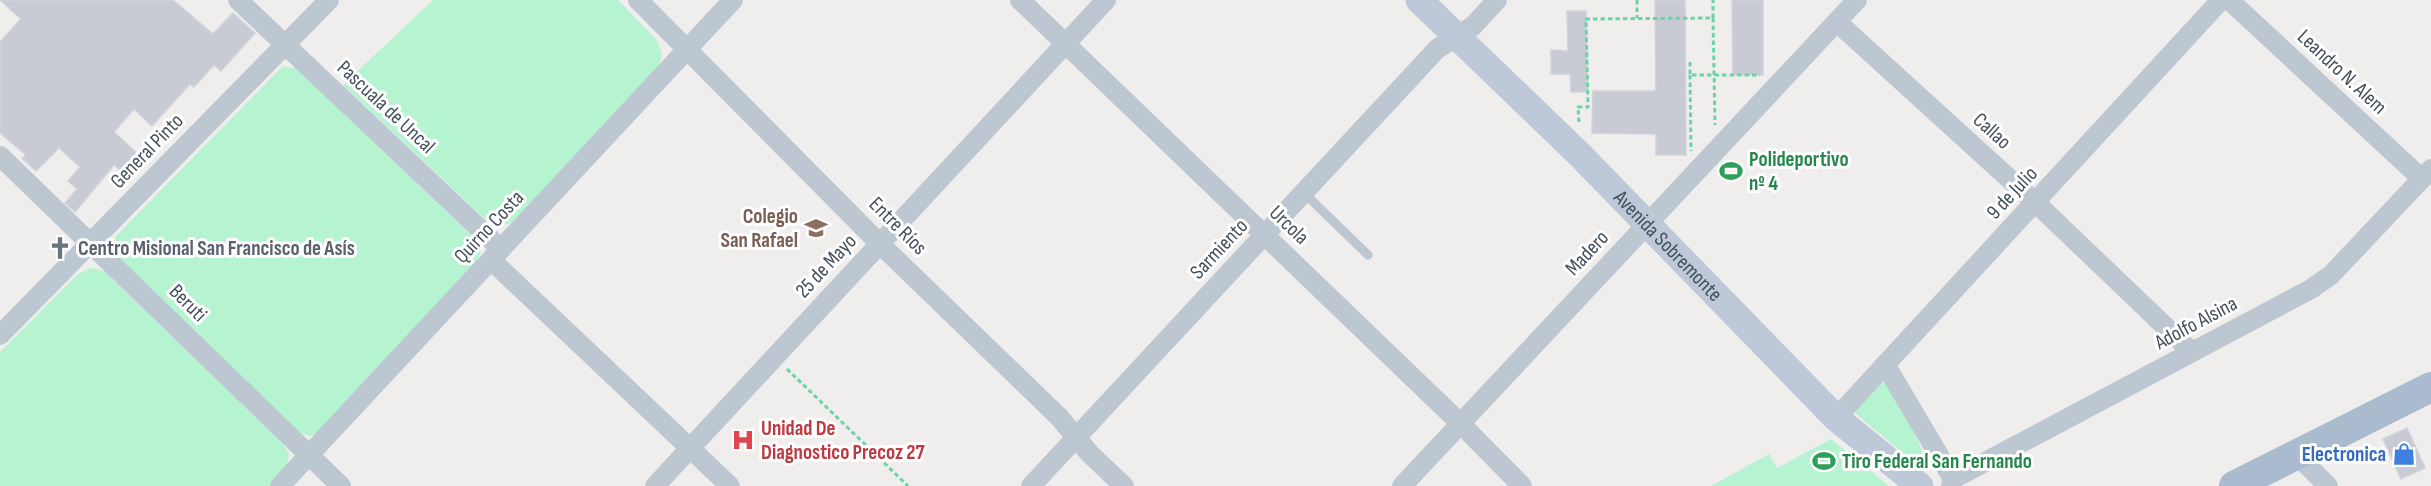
<svg xmlns="http://www.w3.org/2000/svg" width="2431" height="486" viewBox="0 0 2431 486" font-family="'Sofia Sans Condensed',sans-serif">
<style>
.green{fill:#b6f3d1}
.building{fill:#c8cbd4;stroke:#d0d3da;stroke-width:1.5}
.lines{fill:none;stroke-linecap:round;stroke-linejoin:round}
.path{stroke:#6bd4a6;stroke-width:3;stroke-dasharray:4.5 3;stroke-linecap:butt}
.service{stroke:#bcc7d1;stroke-width:9}
.minor{stroke:#bcc7d1;stroke-width:20}
.secondary{stroke:#bdc9d8;stroke-width:27}
.primary{stroke:#aabbcf;stroke-width:30}
.labels{text-anchor:middle;dominant-baseline:central;stroke-width:6;stroke-linejoin:round;paint-order:stroke}
.street-label{font-size:21px;fill:#444f5c;stroke:#fff}
.leisure-label{font-size:21px;font-weight:bold;fill:#27864d;stroke:#fff;text-anchor:start}
.education-label{font-size:21px;font-weight:bold;fill:#785e54;stroke:#fff;text-anchor:end}
.worship-label{font-size:21px;font-weight:bold;fill:#5b616d;stroke:#fff;text-anchor:start}
.health-label{font-size:21px;font-weight:bold;fill:#be3a42;stroke:#fff;text-anchor:start}
.shop-label{font-size:21px;font-weight:bold;fill:#366cbe;stroke:#fff;text-anchor:end}
</style>
<rect width="100%" height="100%" fill="#f0eded"/>
<path class="green" d="M 433,0 L 618,0 L 656,39 L 662,53 L 659,68 L 512,222 L 500,226 L 488,222 L 343,85 Z
M 283,66 L 297,69 L 473,237 L 481,253 L 473,268 L 321,431 L 310,436 L 299,433 L 116,255 L 114,246 L 116,236 Z
M 90,268 L 104,271 L 283,444 L 289,454 L 287,466 L 269,486 L 0,486 L 0,352 L 78,274 Z
M 1885,381 L 1909,422 L 1930,467 L 1923,470 L 1855,413 L 1855,406 Z
M 1831,439 L 1889,486 L 1711,486 L 1769,454 L 1777,468 Z"/>
<path class="building" d="M 0,0 L 173,0 L 213,34 L 233,13 L 255,33 L 221,71 L 214,65 L 194,87 L 190,84 L 152,126 L 134,109 L 114,132 L 139,155 L 122,172 L 114,165 L 75,212 L 65,203 L 77,189 L 68,181 L 80,167 L 59,148 L 36,171 L 22,158 L 26,155 L 0,133 L 0,42 L 21,19 Z
M 1655,0 L 1685,0 L 1686,155 L 1656,155 L 1656,134 L 1592,133 L 1593,91 L 1656,91 Z
M 1732,0 L 1763,0 L 1763,75 L 1733,75 Z
M 1567,11 L 1586,11 L 1588,92 L 1571,92 L 1570,74 L 1551,74 L 1551,50 L 1568,51 Z
M 2407,428 L 2425,468 L 2401,479 L 2383,439 Z"/>
<g class="lines">
<path class="path" d="M 1637,0 L 1637,18
M 1713,18 L 1715,125
M 1690,62 L 1690,75 L 1760,75
M 1690,75 L 1691,151
M 1579,122 L 1578,107 L 1588,107 L 1586,19 L 1713,18 L 1713,0
M 787,369 L 908,486"/>
<path class="service" d="M 1304,193 L 1368,255"/>
<path class="minor" d="M 238,0 L 501,249
M 638,0 L 880,244 L 1059,417 L 1090,454 L 1124,486
M 1020,0 L 1460,423 L 1522,486
M 2229,0 L 2422,179
M 1837,22 L 2036,203 L 2192,352
M 0,156 L 341,486
M 491,260 L 730,486
M 0,335 L 329,0
M 1885,364 L 1953,479 L 1951,486
M 1836,418 L 2221,0
M 2297,455 L 2328,486
M 1953,479 L 2311,289 L 2331,275 L 2431,169
M 280,486 L 733,0
M 655,486 L 1106,0
M 1031,486 L 1437,49 L 1473,26 L 1497,0
M 1402,486 L 1857,0"/>
<path class="secondary" id="s1" d="M 1419,0 L 1581,156 L 1836,418 L 1920,486"/>
<path class="primary" d="M 2234,486 L 2431,387"/>
</g>
<defs>
<g id="stadium-bare" transform="scale(1.8)"><path d="M0-5a6.5 5 0 1 0 0 10a6.5 5 0 1 0 0-10ZM-3.5-1.8h7v3.6h-7Z" fill="#2e9e5b" stroke="#fff" stroke-width="2.5" paint-order="stroke"/></g>
<g id="school-bare" transform="scale(1.8)"><path d="M0-5L7-2L0 1L-7-2ZM-4 1L0 2.5L4 1V4Q0 6-4 4Z" fill="#8d6e63" stroke="#fff" stroke-width="2.5" paint-order="stroke"/></g>
<g id="church-bare" transform="scale(1.8)"><path d="M-1.2-6h2.4v3.5h3.3v2.4h-3.3V6h-2.4V-.1h-3.3v-2.4h3.3Z" fill="#6b7280" stroke="#fff" stroke-width="2.5" paint-order="stroke"/></g>
<g id="hospital-bare" transform="scale(1.8)"><path d="M-5-5h3v3.5h4V-5h3V5h-3V1.5h-4V5h-3Z" fill="#e0444e" stroke="#fff" stroke-width="2.5" paint-order="stroke"/></g>
<g id="shop-bare" transform="scale(1.8)"><path d="M-5-2.5h2.3a2.7 3.5 0 0 1 5.4 0H5L5.5 6h-11ZM-1.5-2.5h3a1.5 2.3 0 0 0-3 0Z" fill="#3f7fe0" stroke="#fff" stroke-width="2.5" paint-order="stroke"/></g>
</defs>
<g fill-rule="evenodd">
<use href="#stadium-bare" x="1731" y="171"/>
<use href="#school-bare" x="816" y="228"/>
<use href="#church-bare" x="60" y="248"/>
<use href="#hospital-bare" x="743" y="440"/>
<use href="#shop-bare" x="2404" y="454"/>
<use href="#stadium-bare" x="1824" y="461"/>
</g>
<g class="labels">
<g class="street-label">
<text transform="translate(2342 72) rotate(43)">Leandro N. Alem</text>
<text transform="translate(386 107) rotate(43)">Pascuala de Uncal</text>
<text transform="translate(1992 131) rotate(42)">Callao</text>
<text transform="translate(147 151) rotate(-46)">General Pinto</text>
<text transform="translate(2012 193) rotate(-47)">9 de Julio</text>
<text transform="translate(1289 225) rotate(44)">Urcola</text>
<text transform="translate(898 226) rotate(45)">Entre Ríos</text>
<text transform="translate(489 227) rotate(-47)">Quirno Costa</text>
<text stroke="none"><textPath href="#s1" startOffset="350">Avenida Sobremonte</textPath></text>
<text transform="translate(1219 249) rotate(-47)">Sarmiento</text>
<text transform="translate(1587 253) rotate(-47)">Madero</text>
<text transform="translate(826 266) rotate(-47)">25 de Mayo</text>
<text transform="translate(188 303) rotate(45)">Beruti</text>
<text transform="translate(2196 323) rotate(-28)">Adolfo Alsina</text>
</g>
<g class="leisure-label">
<text x="1749" y="159">Polideportivo<tspan x="1749" dy="24">nº 4</tspan></text>
<text x="1842" y="461">Tiro Federal San Fernando</text>
</g>
<g class="education-label">
<text x="798" y="216">Colegio<tspan x="798" dy="24">San Rafael</tspan></text>
</g>
<g class="worship-label">
<text x="78" y="248">Centro Misional San Francisco de Asís</text>
</g>
<g class="health-label">
<text x="761" y="428">Unidad De<tspan x="761" dy="24">Diagnostico Precoz 27</tspan></text>
</g>
<g class="shop-label">
<text x="2386" y="454">Electronica</text>
</g>
</g>
</svg>
